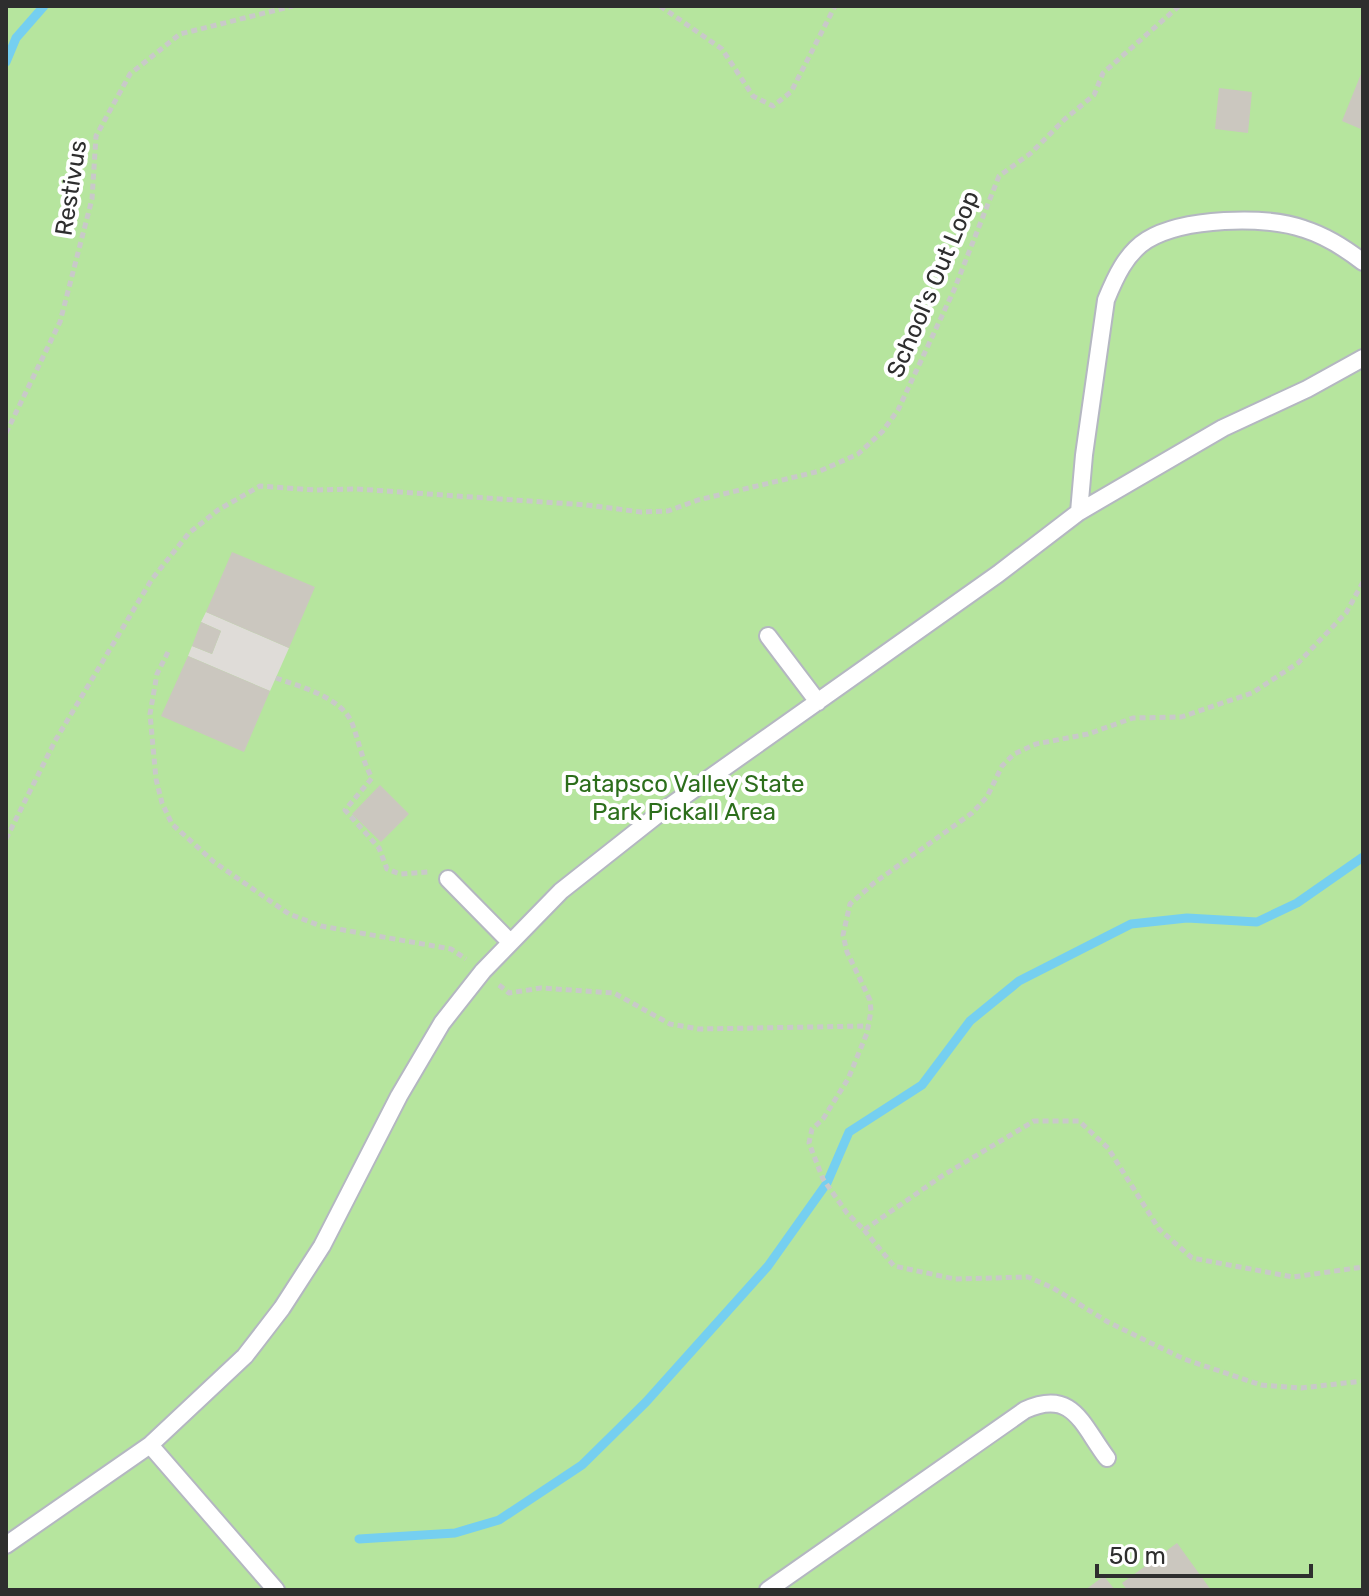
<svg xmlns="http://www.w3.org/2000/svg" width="1369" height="1596" viewBox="0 0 1369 1596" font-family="Rubik,sans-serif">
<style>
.green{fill:#b6e59e}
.plaza{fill:#dfdcd8}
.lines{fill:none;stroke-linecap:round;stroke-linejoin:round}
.stream{stroke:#75cff0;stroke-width:9}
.building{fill:#cbc7bf}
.lane-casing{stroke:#b4b7c1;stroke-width:20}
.path{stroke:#c9c9c9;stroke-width:5;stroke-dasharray:6 4;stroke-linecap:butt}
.lane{stroke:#fff;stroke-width:16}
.labels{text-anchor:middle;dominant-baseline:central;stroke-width:8;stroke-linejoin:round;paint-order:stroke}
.street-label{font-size:24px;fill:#2e2e2e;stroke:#fff}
.park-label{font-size:24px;fill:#2c6e1b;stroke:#fff}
</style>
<rect width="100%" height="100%" fill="#efe9e1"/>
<path class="green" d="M 6,6 L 1363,6 L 1363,1590 L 6,1590 Z"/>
<path class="plaza" d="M 206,612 L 289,648 L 270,691 L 188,656 L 192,646 L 212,654 L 221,631 L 201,622 Z"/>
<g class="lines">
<path class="stream" d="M 6,62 L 16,38 L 44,6
M 359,1539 L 455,1533 L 499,1520 L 582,1465 L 646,1402 L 768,1266 L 827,1183 L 849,1132 L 922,1085 L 970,1021 L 1019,981 L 1131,924 L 1187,918 L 1257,922 L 1297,903 L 1363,857"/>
</g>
<path class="building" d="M 1363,69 L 1363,130 L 1342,121 Z
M 1219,88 L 1252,92 L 1248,133 L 1215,129 Z
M 232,552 L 315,587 L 289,648 L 206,612 Z
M 201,622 L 221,631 L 212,654 L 192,646 Z
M 188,656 L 270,691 L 244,752 L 161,716 Z
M 380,785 L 409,814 L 381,842 L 352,814 Z
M 1177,1543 L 1211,1590 L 1127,1590 L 1122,1583 Z
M 1104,1576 L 1115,1590 L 1085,1590 Z"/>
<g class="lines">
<g class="lane-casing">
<path id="lane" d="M 1079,512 L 1084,455 L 1106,300 C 1115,278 1126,253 1147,240 C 1183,218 1265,215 1304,229 C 1326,236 1345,248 1363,262
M 768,636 L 818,702
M 448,879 L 510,942
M 150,1445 L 276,1590
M 6,1545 L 150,1445 L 245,1356 L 282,1308 L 322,1246 L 399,1096 L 442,1023 L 483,971 L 561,891 L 656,816 L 998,574 L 1079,512 L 1223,428 L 1307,389 L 1363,358
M 768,1590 L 1025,1410 C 1073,1388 1082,1425 1107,1458"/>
</g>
<path class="path" d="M 660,6 L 722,49 L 753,96 L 773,106 L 791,92 L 835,6
M 6,433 L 60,322 L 92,199 L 96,136 L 130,74 L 180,34 L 293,6
M 1363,582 L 1346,613 L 1298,663 L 1252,693 L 1181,717 L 1133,718 L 1088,734 L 1036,744 L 1014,754 L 1002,766 L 987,797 L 972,813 L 874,883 L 850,904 L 843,935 L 847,952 L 870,1000 L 871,1011 L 867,1033 L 848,1079 L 823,1119 L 812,1129 L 809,1143 L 823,1179 L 847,1213 L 864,1230 L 942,1176 L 1034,1121 L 1079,1121 L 1108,1148 L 1159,1229 L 1192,1258 L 1293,1277 L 1363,1267
M 168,652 L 157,674 L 150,714 L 156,779 L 162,803 L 172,824 L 214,862 L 289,914 L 321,926 L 451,949 L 466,959
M 276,678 C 301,687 341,697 352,723 C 359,742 362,760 372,778 L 345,810 L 379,848 L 387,869 L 400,874 L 428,872
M 6,839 L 55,741 L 152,579 L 189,533 L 218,510 L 260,486 L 315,490 L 357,489 L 586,505 L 641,512 L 668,511 L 698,500 L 820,471 L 858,454 L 882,432 L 898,410 L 954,290 L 999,176 L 1031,153 L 1065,119 L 1094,95 L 1103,73 L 1179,6
M 499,985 L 509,993 L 541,988 L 614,993 L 670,1024 L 699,1029 L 868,1026
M 864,1230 L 894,1266 L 955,1279 L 1028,1277 L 1053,1288 L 1108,1322 L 1157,1346 L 1184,1359 L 1261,1385 L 1301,1388 L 1363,1381"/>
<use href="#lane" class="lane"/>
</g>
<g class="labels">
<g class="street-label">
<text transform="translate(71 188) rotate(-81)">Restivus</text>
<text transform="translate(933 284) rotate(-67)">School's Out Loop</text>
</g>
<g class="park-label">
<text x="684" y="784">Patapsco Valley State<tspan x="684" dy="28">Park Pickall Area</tspan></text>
</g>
</g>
<rect width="1369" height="1596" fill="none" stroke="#2e2e2e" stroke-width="16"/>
<path d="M1097 1564v12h214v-12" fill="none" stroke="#2e2e2e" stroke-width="4"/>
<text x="1109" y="1564" font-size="24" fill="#2e2e2e" stroke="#ffffff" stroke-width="6" paint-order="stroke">50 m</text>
</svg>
